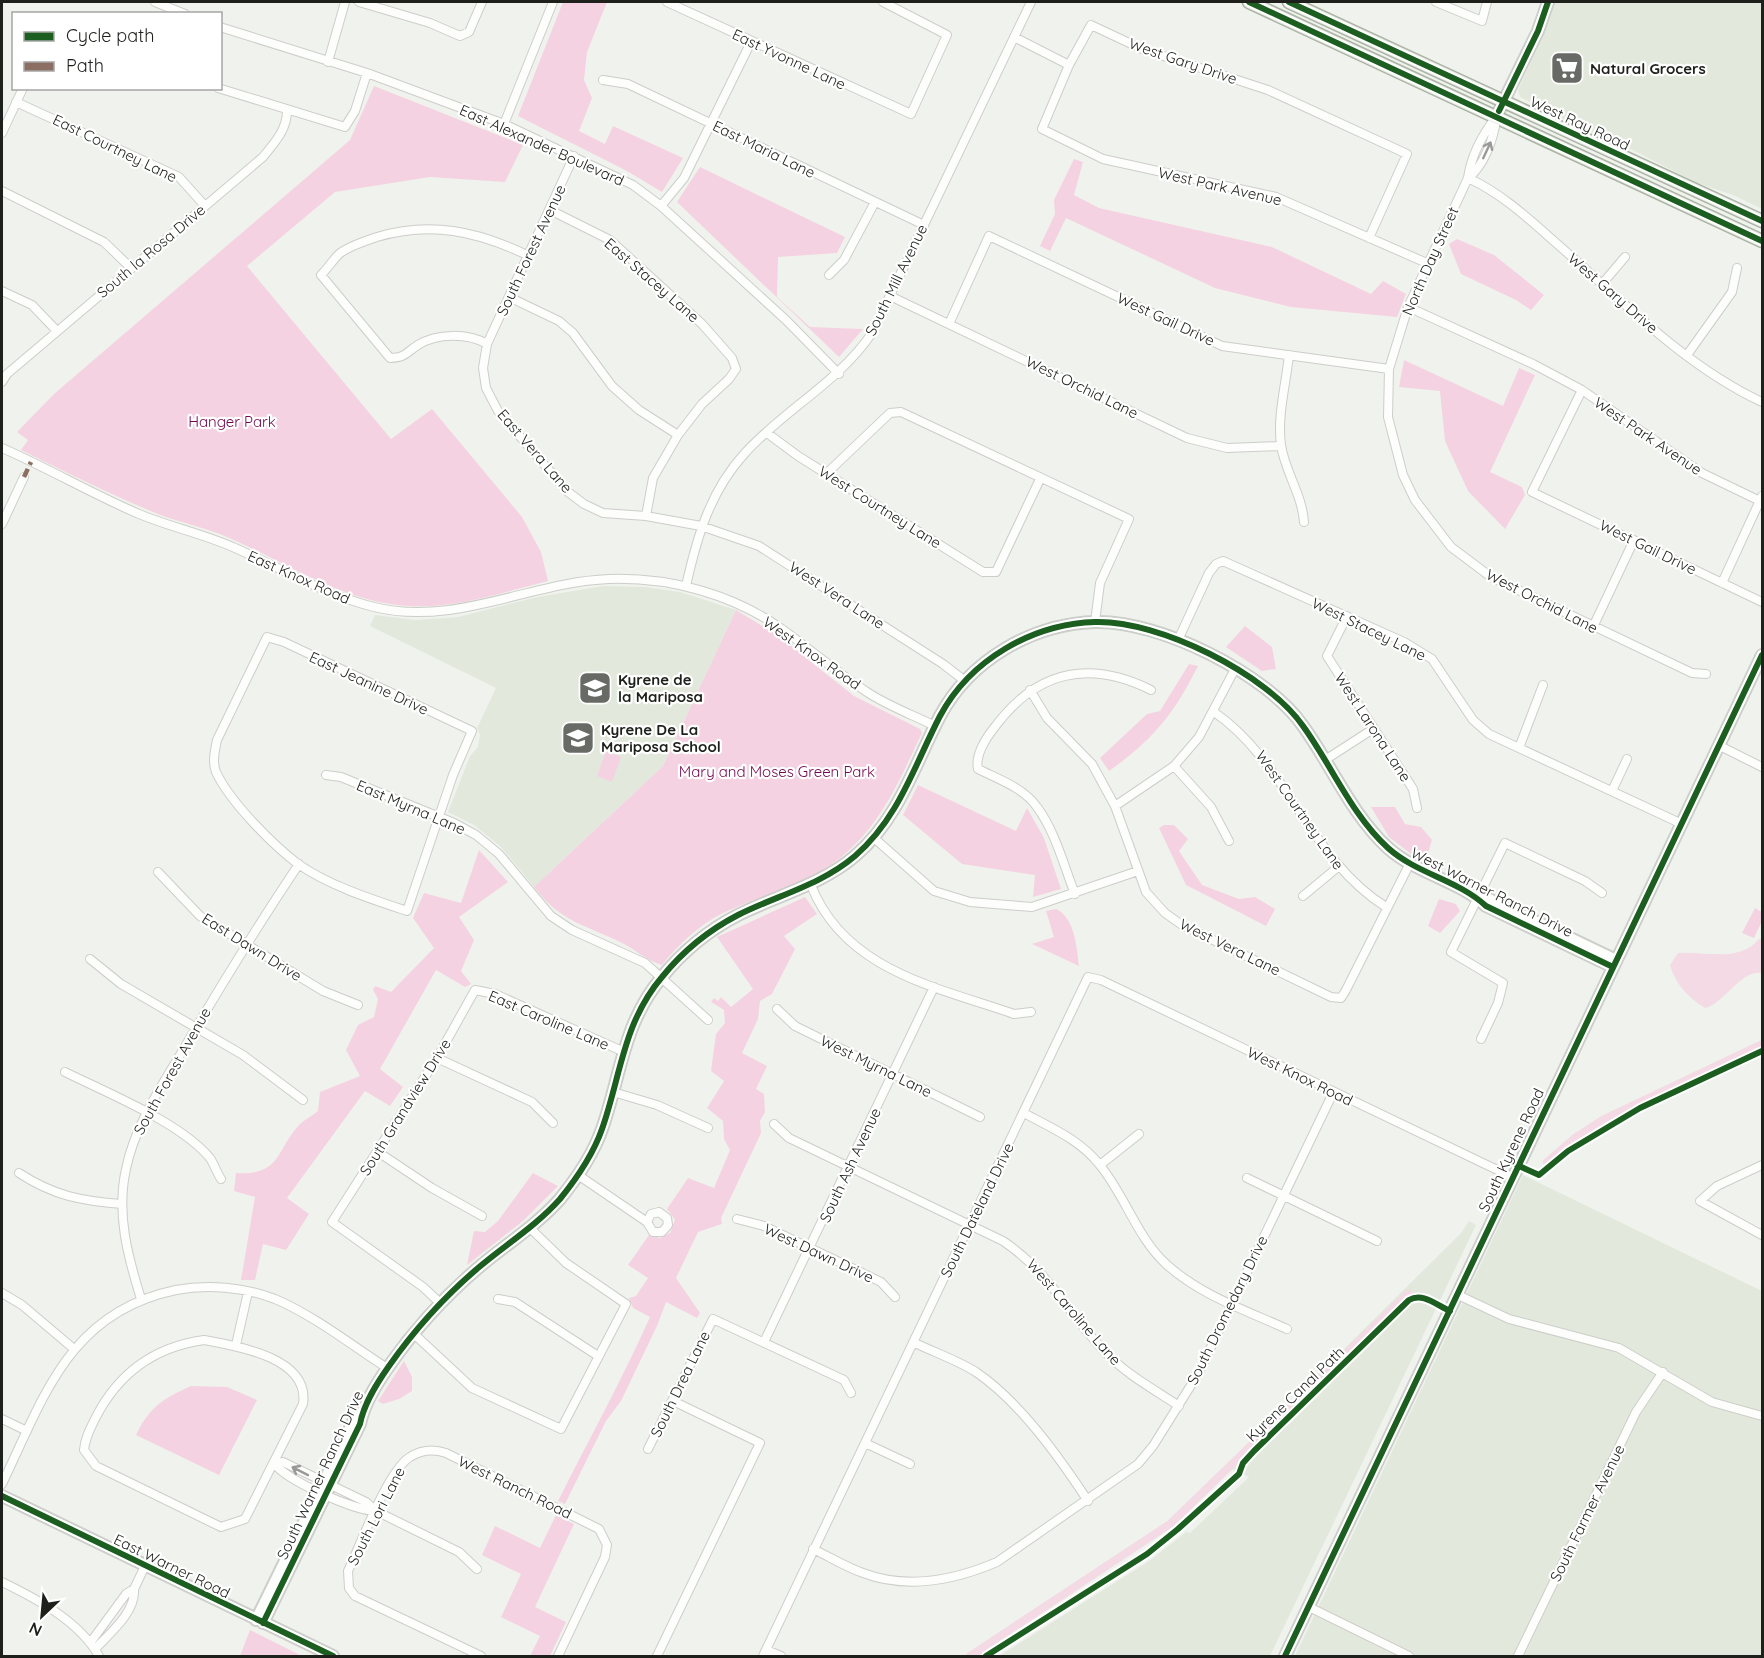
<svg xmlns="http://www.w3.org/2000/svg" width="1764" height="1658" viewBox="0 0 1764 1658" font-family="Quicksand,sans-serif">
<style>
.built{fill:#e2e9dc}
.green{fill:#f5d2e1}
.water{fill:#f3dae4}
.lines{fill:none;stroke-linecap:round;stroke-linejoin:round}
.canal{stroke:#f3dae4;stroke-width:8}
.street-casing{stroke:#cccec9;stroke-width:10}
.secondary-casing{stroke:#cccec9;stroke-width:14}
.primary-casing{stroke:#abb3a4;stroke-width:15}
.street{stroke:#fdfdfc;stroke-width:8}
.secondary{stroke:#fdfdfc;stroke-width:10}
.primary{stroke:#e9eee5;stroke-width:12}
.quiet{stroke:#8d6e63;stroke-width:4.5;stroke-dasharray:9 4.5;stroke-linecap:butt}
.cycleway-casing{stroke:#fff;stroke-width:10}
.cycleway{stroke:#1b5e20;stroke-width:6}
.oneway{stroke:#999a97}
.labels{text-anchor:middle;dominant-baseline:central;stroke-width:4.5;stroke-linejoin:round;paint-order:stroke}
.street-label{font-size:15px;fill:#1e201c;stroke:#fff}
.poi-label{font-size:15px;font-weight:bold;fill:#1e201c;stroke:#fff;text-anchor:start}
.park-label{font-size:15px;fill:#70064b;stroke:#fff}
</style>
<rect width="100%" height="100%" fill="#f0f3ed"/>
<path class="built" d="M 1555,2 L 1762,2 L 1762,209 L 1733,195 L 1697,183 L 1617,142 L 1598,137 L 1520,97 L 1518,90 L 1543,36 Z
M 603,586 L 646,587 L 680,592 L 736,610 L 663,766 L 534,887 L 501,847 L 474,825 L 448,812 L 470,756 L 478,747 L 480,735 L 477,728 L 496,688 L 370,626 L 375,615 L 415,620 L 458,617 L 537,597 Z
M 1523,1175 L 1762,1291 L 1762,1656 L 1295,1656 Z
M 1469,1221 L 1476,1225 L 1270,1656 L 999,1656 L 1149,1561 L 1186,1532 L 1190,1533 L 1249,1477 L 1226,1466 L 1461,1233 Z"/>
<path class="green" d="M 563,2 L 607,2 L 587,52 L 584,80 L 592,98 L 579,131 L 605,144 L 613,126 L 683,158 L 662,192 L 627,171 L 518,116 Z
M 374,86 L 523,145 L 505,182 L 430,177 L 335,192 L 247,266 L 391,439 L 432,409 L 522,517 L 541,552 L 548,581 C 503,592 456,609 409,606 C 345,603 285,562 227,537 C 204,527 181,523 158,514 C 111,495 66,472 21,450 L 28,440 L 17,432 L 54,394 L 350,140 Z
M 1074,159 L 1083,162 L 1074,195 L 1099,208 L 1272,247 L 1371,294 L 1383,281 L 1406,294 L 1397,317 L 1291,307 L 1215,288 L 1066,218 L 1050,251 L 1040,246 L 1055,214 L 1054,200 Z
M 700,167 L 845,237 L 837,253 L 778,257 L 777,297 L 810,327 L 863,329 L 839,357 L 677,202 Z
M 1457,239 L 1494,255 L 1544,295 L 1531,310 L 1516,300 L 1461,274 L 1449,244 Z
M 1404,360 L 1503,406 L 1519,368 L 1535,375 L 1490,472 L 1522,487 L 1525,495 L 1505,529 L 1468,491 L 1445,441 L 1440,391 L 1399,387 Z
M 736,610 L 777,635 L 854,696 L 920,729 L 922,733 C 900,779 881,826 840,858 C 805,886 760,895 721,914 C 698,926 678,945 662,965 C 648,961 637,951 624,944 C 587,925 561,923 534,887 L 663,766 Z
M 1245,626 L 1272,647 L 1276,669 L 1262,671 L 1226,647 Z
M 1189,664 L 1198,666 C 1174,714 1153,740 1109,771 L 1100,758 L 1147,714 L 1160,711 Z
M 606,751 L 621,757 L 612,782 L 597,776 Z
M 918,785 L 1016,831 L 1027,808 L 1044,838 L 1061,889 L 1033,897 L 1035,875 L 962,864 L 903,815 Z
M 1371,807 L 1395,807 L 1405,824 L 1421,827 L 1432,840 L 1427,856 L 1419,860 L 1389,837 Z
M 1164,825 L 1174,825 L 1188,839 L 1179,851 L 1202,885 L 1239,899 L 1255,897 L 1275,909 L 1266,926 L 1186,885 L 1159,828 Z
M 479,850 L 508,882 L 459,917 L 474,940 L 461,971 L 471,984 L 465,987 L 436,970 L 380,1069 L 403,1087 L 390,1106 L 365,1091 L 287,1198 L 309,1214 L 286,1250 L 263,1244 L 255,1280 L 241,1280 L 255,1197 L 234,1191 L 236,1173 C 281,1176 276,1150 299,1125 C 304,1120 312,1116 318,1111 L 320,1092 L 360,1076 L 346,1050 L 358,1025 L 374,1017 L 378,999 L 373,990 L 375,986 L 391,992 L 434,948 L 413,918 L 424,893 L 461,903 Z
M 805,897 L 817,914 L 784,936 L 795,949 L 772,994 L 760,1001 L 758,1019 L 742,1053 L 767,1066 L 756,1089 L 764,1094 L 765,1112 L 760,1121 L 761,1133 L 721,1218 L 722,1224 L 698,1232 L 676,1278 L 700,1313 L 697,1318 L 666,1302 L 657,1326 L 621,1401 L 606,1421 L 565,1504 L 558,1501 C 589,1439 622,1380 650,1317 L 633,1308 L 629,1298 L 636,1296 L 648,1278 L 628,1265 L 649,1235 L 660,1238 L 670,1233 L 675,1220 L 667,1209 L 688,1178 L 714,1188 L 730,1150 L 724,1139 L 723,1121 L 707,1108 L 724,1081 L 711,1071 L 716,1034 L 725,1023 L 724,1010 L 711,1002 L 714,998 L 718,1001 L 721,997 L 731,1007 L 753,989 L 717,937 Z
M 1439,899 L 1456,904 L 1460,911 L 1440,933 L 1428,926 Z
M 1755,908 L 1762,912 L 1762,921 L 1754,938 L 1742,933 Z
M 1056,909 C 1075,917 1077,949 1079,966 L 1032,944 L 1054,937 L 1046,911 Z
M 533,1173 L 558,1186 L 523,1221 L 467,1265 L 474,1231 L 485,1232 L 498,1221 Z
M 404,1361 L 412,1377 L 412,1391 L 399,1399 L 383,1404 L 378,1401 Z
M 191,1386 L 227,1387 L 257,1400 L 219,1475 L 136,1435 C 150,1406 163,1399 191,1386 Z
M 556,1515 L 574,1524 L 535,1607 L 566,1622 L 550,1656 L 530,1656 L 540,1636 L 501,1617 L 521,1574 L 482,1555 L 495,1526 L 540,1548 Z
M 250,1630 L 302,1656 L 240,1656 Z"/>
<path class="water" d="M 1759,939 L 1762,939 L 1762,973 C 1741,969 1725,1003 1705,1008 C 1688,998 1675,983 1670,965 L 1678,953 C 1704,951 1740,963 1759,939 Z"/>
<g class="lines">
<path class="canal" d="M 1547,1162 L 1576,1137 L 1604,1119 L 1762,1044
M 970,1656 L 1170,1524 L 1408,1294"/>
<g class="street-casing">
<path id="street" d="M 155,2 L 185,14
M 359,2 L 430,23 L 460,36 L 469,32 L 482,2
M 667,2 L 911,114 L 947,35 L 883,2
M 1436,2 L 1482,21 L 1487,2
M 220,27 L 367,73 L 504,124 L 633,185 L 661,206 L 786,320 L 839,374
M 1014,37 L 1069,65
M 328,62 L 345,2
M 603,80 L 628,84 L 924,225
M 218,88 L 345,127 L 355,111 L 367,73
M 16,102 L 179,177 L 205,206
M 1496,117 C 1483,134 1471,156 1468,178 L 1408,307 L 1389,369 L 1388,417 L 1403,475 L 1415,500 L 1451,547 L 1491,577 L 1692,673 L 1706,674
M 504,124 L 553,2
M 2,133 L 23,88
M 574,156 L 487,344 L 483,368 L 486,388 L 498,411 L 568,492 L 584,504 L 603,513 L 646,516 L 701,526 L 759,546 L 943,664 L 965,681
M 1468,178 C 1505,195 1533,223 1563,249 C 1625,304 1687,367 1762,402
M 1468,178 C 1484,166 1494,138 1496,119
M 2,191 L 104,242 L 131,268
M 661,206 L 684,178 L 751,42
M 550,210 L 610,240 L 702,324 L 732,358 L 736,369 L 729,379 L 702,404 L 678,435 L 653,478 L 646,516
M 1369,238 L 1407,154 L 1268,90 L 1142,49 L 1091,25 L 1069,65 L 1042,129 L 1103,159 L 1276,197 L 1429,264
M 829,275 L 844,260 L 875,202
M 1602,284 L 1625,257
M 2,291 L 32,305 L 56,330
M 890,296 L 1187,438 L 1227,448 L 1281,446
M 509,297 L 559,321 L 573,333 L 612,386 L 639,410 L 678,435
M 1408,307 L 1533,364 L 1582,390 L 1702,473 L 1760,501
M 949,324 L 989,236 L 1222,346 L 1389,369
M 487,344 C 468,333 437,333 418,345 C 405,353 407,357 390,358 L 321,275 C 327,269 333,260 339,254 C 349,246 365,241 377,237 C 430,221 477,231 527,255
M 1289,355 C 1286,384 1277,416 1281,445 C 1285,472 1302,494 1304,522
M 1687,355 L 1732,292 L 1737,268
M 2,382 L 7,374 L 263,157 C 274,143 287,130 287,111
M 1582,390 L 1532,492 L 1762,602
M 767,433 L 798,456 L 983,572 L 996,572 L 1040,479
M 2,448 C 48,468 92,494 139,514 C 170,527 204,534 235,548 C 281,568 325,595 374,607 C 455,627 530,582 609,579 C 670,577 732,594 782,629 C 811,650 838,673 867,692 C 888,706 913,715 935,726
M 827,473 L 890,413 L 901,412 L 1129,519 L 1100,583 L 1095,622
M 2,524 L 24,477
M 1722,583 L 1762,496
M 686,586 C 697,537 710,491 745,453 C 785,409 838,383 872,333 L 1031,2
M 1347,616 L 1327,656 L 1413,789 L 1417,808
M 1593,627 L 1634,540
M 267,637 L 284,642 L 472,731 L 453,775 L 407,911 C 371,899 330,886 298,864 C 272,844 230,802 216,772 C 212,762 215,750 217,740 Z
M 1178,640 L 1209,573 L 1216,564 L 1223,561 L 1404,642 L 1432,659 L 1473,720 L 1489,734 L 1682,824
M 1030,690 L 1047,718 L 1092,764 L 1115,806 L 1146,892 L 1165,913 L 1182,925 L 1331,997 L 1341,998 L 1346,990 L 1409,865
M 1214,712 C 1288,763 1309,859 1386,907
M 1720,746 L 1762,767
M 1519,748 L 1543,685
M 1325,760 L 1373,729
M 1174,766 L 1211,807 L 1229,841
M 326,775 L 341,777 L 454,823 L 476,835 L 499,854 L 551,916 L 572,930 L 645,963 L 708,1020
M 1612,791 L 1627,759
M 1115,806 L 1174,766 L 1199,737 L 1235,669
M 874,838 L 934,891 L 970,902 L 1032,907 L 1138,871
M 158,872 L 200,916 L 323,991 L 358,1005
M 811,885 C 844,970 936,987 1014,1014 L 1031,1012
M 1075,894 C 1064,866 1055,831 1037,807 C 1024,788 998,779 978,769 C 975,756 985,739 994,728 C 1036,671 1088,659 1151,690
M 1303,896 L 1338,867
M 90,959 L 121,984 L 243,1055 L 303,1100
M 777,1009 L 795,1026 L 980,1117
M 1481,1039 L 1498,1003 L 1503,983 L 1451,952 L 1505,843 L 1585,881 L 1602,893
M 437,1058 L 532,1102 L 553,1123
M 65,1072 C 107,1093 180,1122 210,1158 C 214,1164 217,1173 221,1179
M 613,1092 L 657,1105 L 708,1128
M 1024,1113 C 1051,1128 1079,1139 1099,1164 C 1125,1195 1136,1236 1166,1264 C 1200,1295 1245,1310 1287,1329
M 774,1124 L 789,1138 L 1003,1241 C 1052,1274 1068,1315 1108,1355 C 1129,1376 1155,1390 1179,1406
M 378,1152 L 432,1188 L 482,1216
M 1100,1165 L 1139,1134
M 1762,1165 L 1717,1186 L 1700,1201 L 1762,1235
M 19,1173 C 54,1196 82,1201 122,1204
M 578,1175 L 647,1222 L 653,1232 L 662,1232 L 668,1225 L 667,1218 L 659,1212 L 651,1214 L 647,1222
M 1247,1178 L 1377,1241
M 737,1219 L 764,1226 L 881,1282 L 895,1297
M 2,1293 L 22,1305 L 74,1349
M 1458,1295 L 1509,1319 L 1619,1348 L 1712,1402 L 1762,1416
M 141,1299 C 128,1257 116,1214 126,1169 C 135,1125 160,1089 183,1050 C 220,987 258,925 299,864
M 498,1299 L 515,1302 L 598,1356
M 440,1303 L 423,1287 L 332,1222 L 437,1058 L 475,990 L 495,994 L 622,1051
M 413,1333 L 472,1388 L 561,1429 L 626,1304 L 566,1263 L 530,1228
M 204,1340 C 238,1346 310,1358 303,1404 L 245,1519 L 221,1527 L 96,1466 L 84,1450 C 85,1438 90,1429 95,1419 C 118,1373 154,1347 204,1340 Z
M 764,1342 L 934,987
M 913,1342 C 933,1352 957,1360 976,1372 C 1020,1402 1059,1457 1088,1501
M 236,1345 L 248,1292
M 2,1419 L 27,1431
M 865,1443 L 910,1464
M 648,1449 L 713,1319 L 844,1380 L 851,1393
M 2,1484 C 44,1397 69,1312 176,1290 C 207,1284 244,1287 275,1299 C 315,1316 351,1345 387,1368
M 376,1511 C 355,1511 285,1480 274,1463 L 283,1462 L 366,1502 L 376,1511 L 459,1552 L 477,1569
M 813,1549 C 830,1557 846,1567 863,1573 C 908,1590 955,1580 997,1562 L 1138,1464 L 1153,1446 L 1198,1374 L 1333,1093
M 2,1582 C 37,1599 79,1621 99,1656
M 1309,1607 L 1409,1656
M 90,1643 L 126,1594 L 134,1589 L 145,1566
M 95,1649 C 110,1633 136,1612 134,1589
M 766,1650 L 781,1656
M 481,1656 L 355,1596 L 349,1588 L 348,1571 C 360,1546 388,1470 410,1457 C 421,1450 434,1449 446,1453 L 599,1529 L 607,1545 L 605,1557 L 558,1656
M 657,1656 L 760,1443 L 673,1401
M 763,1656 L 1088,977 L 1101,980 L 1512,1177
M 1518,1656 L 1636,1412 L 1663,1372"/>
</g>
<g class="secondary-casing">
<path id="secondary" d="M 1496,117 L 1538,31 L 1548,2
M 1478,898 L 1489,899 L 1616,960
M 2,1496 L 333,1656
M 256,1620 L 354,1420 L 362,1412
M 263,1623 L 360,1424 C 364,1403 377,1383 389,1366 C 415,1329 444,1297 478,1268 C 505,1245 536,1226 560,1199 C 577,1178 593,1155 602,1129 C 621,1075 623,1023 662,977 C 683,951 709,930 738,915 C 778,895 821,885 855,856 C 899,818 914,766 940,716 C 970,660 1032,624 1095,622 C 1159,620 1267,674 1303,726 C 1332,766 1351,814 1388,848 C 1417,874 1458,880 1486,906 L 1613,967
M 1285,1656 L 1762,655"/>
</g>
<g class="primary-casing">
<path id="primary" d="M 1249,2 L 1762,241
M 1289,2 L 1762,221"/>
</g>
<use href="#street" class="street"/>
<use href="#secondary" class="secondary"/>
<use href="#primary" class="primary"/>
<path class="quiet" d="M 24,477 L 31,462"/>
<g class="cycleway-casing">
<path id="cycleway" d="M 1249,2 L 1762,241
M 1289,2 L 1762,221
M 1499,111 L 1538,31 L 1548,2
M 1517,1165 L 1539,1175 L 1568,1151 L 1640,1108 L 1762,1051
M 2,1496 L 333,1656
M 263,1623 L 360,1424 C 364,1403 377,1383 389,1366 C 415,1329 444,1297 478,1268 C 505,1245 536,1226 560,1199 C 577,1178 593,1155 602,1129 C 621,1075 623,1023 662,977 C 683,951 709,930 738,915 C 778,895 821,885 855,856 C 899,818 914,766 940,716 C 970,660 1032,624 1095,622 C 1159,620 1267,674 1303,726 C 1332,766 1351,814 1388,848 C 1417,874 1458,880 1486,906 L 1613,967
M 986,1656 L 1147,1554 L 1178,1529 L 1239,1474 L 1243,1463 L 1254,1451 L 1409,1300 C 1423,1292 1436,1305 1450,1311
M 1285,1656 L 1762,655"/>
</g>
<use href="#cycleway" class="cycleway"/>
</g>
<defs><path id="oneway-shaft" d="M-6 0H5M1.5-3L5.5 0L1.5 3" fill="none" stroke-width="1.6" stroke-linecap="round" stroke-linejoin="round" transform="scale(1.5)"/></defs>
<g class="oneway">
<use href="#oneway-shaft" transform="translate(1487 150) rotate(-65)"/>
<use href="#oneway-shaft" transform="translate(300 1471) rotate(-153)"/>
</g>
<defs>
<g id="supermarket-square" transform="scale(1.725)"><rect x="-9" y="-9" width="18" height="18" rx="4" fill="#686a65" stroke="#fff"/><path d="M-6-5.5h2.5l.6 2H6L4.5 2H-2.5L-4.4-4H-6ZM-1.5 3.2a1.3 1.3 0 1 0 .1 0ZM3 3.2a1.3 1.3 0 1 0 .1 0Z" fill="#fff"/></g>
<g id="school-square" transform="scale(1.725)"><rect x="-9" y="-9" width="18" height="18" rx="4" fill="#686a65" stroke="#fff"/><path d="M0-5L7-2L0 1L-7-2ZM-4 1L0 2.5L4 1V4Q0 6-4 4Z" fill="#fff"/></g>
</defs>
<g fill-rule="evenodd">
<use href="#supermarket-square" x="1567" y="68"/>
<use href="#school-square" x="595" y="688"/>
<use href="#school-square" x="578" y="738"/>
</g>
<g class="labels">
<g class="street-label">
<text transform="translate(789 59) rotate(25)">East Yvonne Lane</text>
<text transform="translate(1183 61) rotate(19)">West Gary Drive</text>
<text transform="translate(1580 123) rotate(25)">West Ray Road</text>
<text transform="translate(542 145) rotate(24)">East Alexander Boulevard</text>
<text transform="translate(115 148) rotate(26)">East Courtney Lane</text>
<text transform="translate(764 149) rotate(26)">East Maria Lane</text>
<text transform="translate(1220 186) rotate(13)">West Park Avenue</text>
<text transform="translate(531 250) rotate(-65)">South Forest Avenue</text>
<text transform="translate(151 251) rotate(-40)">South la Rosa Drive</text>
<text transform="translate(1430 261) rotate(-66)">North Day Street</text>
<text transform="translate(652 280) rotate(41)">East Stacey Lane</text>
<text transform="translate(896 280) rotate(-64)">South Mill Avenue</text>
<text transform="translate(1613 293) rotate(41)">West Gary Drive</text>
<text transform="translate(1166 319) rotate(25)">West Gail Drive</text>
<text transform="translate(1082 387) rotate(26)">West Orchid Lane</text>
<text transform="translate(1648 436) rotate(34)">West Park Avenue</text>
<text transform="translate(535 451) rotate(49)">East Vera Lane</text>
<text transform="translate(880 507) rotate(32)">West Courtney Lane</text>
<text transform="translate(1648 547) rotate(26)">West Gail Drive</text>
<text transform="translate(299 577) rotate(24)">East Knox Road</text>
<text transform="translate(837 595) rotate(33)">West Vera Lane</text>
<text transform="translate(1542 601) rotate(27)">West Orchid Lane</text>
<text transform="translate(1369 629) rotate(26)">West Stacey Lane</text>
<text transform="translate(812 653) rotate(35)">West Knox Road</text>
<text transform="translate(369 683) rotate(25)">East Jeanine Drive</text>
<text transform="translate(1373 727) rotate(57)">West Larona Lane</text>
<text transform="translate(411 807) rotate(23)">East Myrna Lane</text>
<text transform="translate(1300 810) rotate(55)">West Courtney Lane</text>
<text transform="translate(1492 892) rotate(27)">West Warner Ranch Drive</text>
<text transform="translate(252 947) rotate(32)">East Dawn Drive</text>
<text transform="translate(1230 947) rotate(26)">West Vera Lane</text>
<text transform="translate(549 1020) rotate(23)">East Caroline Lane</text>
<text transform="translate(876 1066) rotate(26)">West Myrna Lane</text>
<text transform="translate(172 1071) rotate(-61)">South Forest Avenue</text>
<text transform="translate(1300 1076) rotate(26)">West Knox Road</text>
<text transform="translate(405 1107) rotate(-58)">South Grandview Drive</text>
<text transform="translate(1511 1150) rotate(-65)">South Kyrene Road</text>
<text transform="translate(850 1165) rotate(-65)">South Ash Avenue</text>
<text transform="translate(977 1210) rotate(-64)">South Dateland Drive</text>
<text transform="translate(819 1253) rotate(25)">West Dawn Drive</text>
<text transform="translate(1227 1310) rotate(-64)">South Dromedary Drive</text>
<text transform="translate(1074 1312) rotate(49)">West Caroline Lane</text>
<text transform="translate(680 1384) rotate(-64)">South Drea Lane</text>
<text transform="translate(1295 1394) rotate(-44)">Kyrene Canal Path</text>
<text transform="translate(320 1475) rotate(-65)">South Warner Ranch Drive</text>
<text transform="translate(515 1487) rotate(26)">West Ranch Road</text>
<text transform="translate(1587 1513) rotate(-64)">South Farmer Avenue</text>
<text transform="translate(376 1516) rotate(-63)">South Lori Lane</text>
<text transform="translate(172 1566) rotate(26)">East Warner Road</text>
</g>
<g class="poi-label">
<text x="1590" y="68">Natural Grocers</text>
<text x="618" y="679">Kyrene de<tspan x="618" dy="17">la Mariposa</tspan></text>
<text x="601" y="729">Kyrene De La<tspan x="601" dy="17">Mariposa School</tspan></text>
</g>
<g class="park-label">
<text x="232" y="421">Hanger Park</text>
<text x="777" y="771">Mary and Moses Green Park</text>
</g>
</g>
<rect width="1764" height="1658" fill="none" stroke="#1e201c" stroke-width="6"/>
<rect x="12" y="12" width="210" height="78" fill="#ffffff" stroke="#a5a6a4" stroke-width="1.5"/>
<rect x="24" y="32" width="30" height="9" fill="#1b5e20" stroke="#a5a6a4" stroke-width="1.5"/>
<text x="66" y="42" font-size="18" fill="#1e201c">Cycle path</text>
<rect x="24" y="62" width="30" height="9" fill="#8d6e63" stroke="#a5a6a4" stroke-width="1.5"/>
<text x="66" y="72" font-size="18" fill="#1e201c">Path</text>
<g transform="translate(42 1616) rotate(206)" stroke="#ffffff" stroke-width="4.5" paint-order="stroke">
<path d="M0-4.5L10 22L0 15L-10 22Z" fill="#1e201c"/>
<text y="-9" font-size="16" font-weight="bold" text-anchor="middle" fill="#1e201c">N</text>
</g>
</svg>
